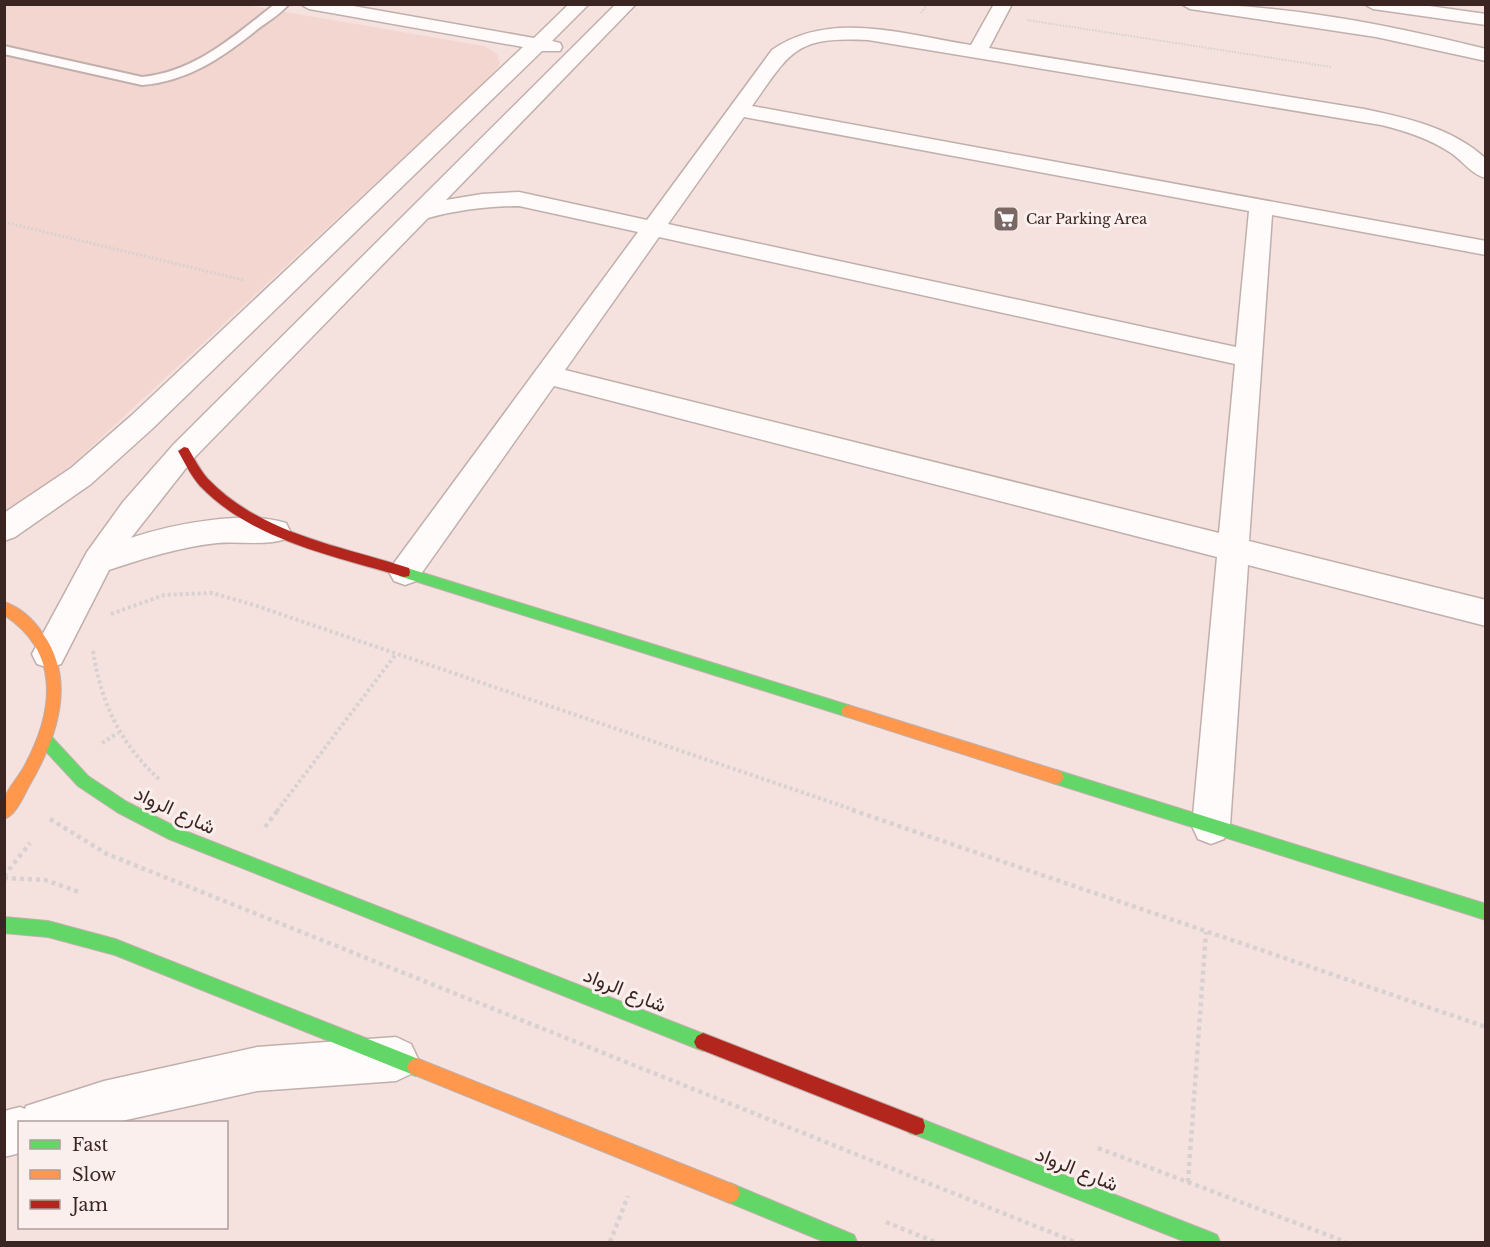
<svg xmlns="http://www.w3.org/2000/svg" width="1490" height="1247" viewBox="0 0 1490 1247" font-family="'Libre Baskerville',Vazirmatn,serif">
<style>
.built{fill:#f4d6d1}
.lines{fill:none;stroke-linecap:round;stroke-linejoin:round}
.lane-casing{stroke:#c1afac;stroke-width:4}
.street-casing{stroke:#c1afac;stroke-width:3}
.fast-casing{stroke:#c1afac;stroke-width:2}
.slow-casing{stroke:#c1afac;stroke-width:2}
.jam-casing{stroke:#c1afac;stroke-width:2}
.path-far3{stroke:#d7d1d0;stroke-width:2;stroke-dasharray:1.5 1.5;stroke-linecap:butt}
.path-far2{stroke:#d7d1d0;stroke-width:3;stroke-dasharray:2 2;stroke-linecap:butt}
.path-far1{stroke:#d7d1d0;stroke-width:4;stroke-dasharray:3 3;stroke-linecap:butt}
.path{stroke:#d7d1d0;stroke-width:4.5;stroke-dasharray:4 4;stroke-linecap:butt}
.lane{fill:#fefbfa;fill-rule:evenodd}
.street{fill:#fefbfa;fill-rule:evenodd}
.fast{fill:#63d668;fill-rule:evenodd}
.slow{fill:#ff974d;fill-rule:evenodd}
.jam{fill:#b3261e;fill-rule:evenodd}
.labels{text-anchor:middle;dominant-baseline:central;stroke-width:6;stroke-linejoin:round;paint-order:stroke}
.far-poi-label{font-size:14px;fill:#3a2522;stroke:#fbefed;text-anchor:start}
.near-street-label{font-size:20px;fill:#3a2522;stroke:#fbefed}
</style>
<rect width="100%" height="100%" fill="#f5e2df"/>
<path class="built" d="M 5,5 L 245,5 L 484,46 L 497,54 L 500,64 L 492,75 L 76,461 L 24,504 L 5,515 Z"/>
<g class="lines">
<g class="lane-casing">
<path id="lane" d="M 275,4 L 289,4 C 280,14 269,21 259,28 C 223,57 189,81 142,85 L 4,54 L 4,46 L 142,77 C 195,72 234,36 275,4 Z"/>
</g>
<g class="street-casing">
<path id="street" d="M 300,4 L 342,4 L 534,38 L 569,4 L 589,4 L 552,41 L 560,43 L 562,47 L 560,51 L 542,51 L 152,429 L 91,484 L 15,537 L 4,541 L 4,513 L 71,468 L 132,415 L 523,47 L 309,9 Z
M 616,4 L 636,4 L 446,200 L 482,194 L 519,192 L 647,220 L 772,50 C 830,9 907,35 971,45 L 994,4 L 1012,4 L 989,48 L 1364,109 C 1407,118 1453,128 1486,159 L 1486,178 C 1472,175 1463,161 1451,153 C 1430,139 1406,131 1381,125 L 868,40 C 795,36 791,51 752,106 L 1486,241 L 1486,255 L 1272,215 L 1249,541 L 1486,600 L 1486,626 L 1248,565 L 1230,826 L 1224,839 L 1211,844 L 1198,839 L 1192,826 L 1217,557 L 554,386 L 416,581 L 405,585 L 394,581 L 389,572 L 394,563 L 638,232 L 519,206 C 488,206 458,210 428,218 L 194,458 L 131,538 C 172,524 245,510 286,523 L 290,531 L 286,539 C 264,546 240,541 217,543 C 180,547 145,558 109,570 L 61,664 L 49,668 L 37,664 L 32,654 L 87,552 L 123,502 L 174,444 ZM 744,117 L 1249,211 L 1236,347 L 668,224 ZM 659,237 L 1235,364 L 1219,533 L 565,370 Z
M 1181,4 C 1283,4 1387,24 1486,49 L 1486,61 L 1376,37 L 1190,9 Z
M 1364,4 L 1415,4 L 1486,14 L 1486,25 L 1373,9 Z
M 396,1037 L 411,1044 L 418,1059 L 411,1074 L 396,1081 L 257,1091 L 117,1122 L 20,1122 L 20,1153 L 4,1157 L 4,1111 L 20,1107 L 25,1109 L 26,1106 L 104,1081 L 257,1047 Z"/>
</g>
<g class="fast-casing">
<path id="fast" d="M 404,567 L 848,705 L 853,707 L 855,711 L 853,715 L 848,717 L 399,576 L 398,572 Z
M 46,734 L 51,736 L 88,776 L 127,802 L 180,829 L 709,1036 L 712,1042 L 709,1048 L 703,1051 L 169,839 L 117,812 L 78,786 L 41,746 L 39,741 L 41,736 Z
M 1056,770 L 1486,904 L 1486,920 L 1056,784 L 1051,782 L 1048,777 L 1051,772 Z
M 4,917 L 48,921 L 115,939 L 416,1058 L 422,1061 L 425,1067 L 422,1073 L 416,1076 L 115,955 L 48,937 L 4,933 Z
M 916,1117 L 1210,1232 L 1217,1235 L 1220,1242 L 1186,1242 L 916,1135 L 909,1133 L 907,1126 L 909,1119 Z
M 730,1183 L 854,1235 L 857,1242 L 825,1242 L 723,1200 L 720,1193 L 723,1186 Z"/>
</g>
<g class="slow-casing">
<path id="slow" d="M 4,602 C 20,607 34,620 43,634 C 77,681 56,740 29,786 C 23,797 16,815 4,819 C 4,813 4,806 4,801 C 6,789 20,776 25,765 C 54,711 61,652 4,615 Z
M 848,705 L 1056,770 L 1061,772 L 1064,777 L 1061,782 L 1056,784 L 848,717 L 843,715 L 841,711 L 843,707 Z
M 416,1058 L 737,1186 L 740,1193 L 737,1200 L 730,1203 L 410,1073 L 407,1067 L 410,1061 Z"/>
</g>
<g class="jam-casing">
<path id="jam" d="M 184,447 L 188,448 C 194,458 200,470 208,479 C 261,534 340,546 409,568 L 410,572 L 409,576 L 404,577 C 334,556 253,541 200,486 C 191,476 185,463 178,451 Z
M 703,1033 L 923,1119 L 925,1126 L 923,1133 L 916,1135 L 697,1048 L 694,1042 L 697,1036 Z"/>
</g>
<path class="path-far3" d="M 921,13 L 928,4
M 1027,20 L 1331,67"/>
<path class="path-far2" d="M 4,222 L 243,280"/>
<path class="path-far1" d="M 111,614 L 164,595 L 212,593 L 254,605 L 857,811
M 93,651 C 101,704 121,745 161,781
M 102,743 L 118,733
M 277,811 L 396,654"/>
<path class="path" d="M 852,810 L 1486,1027
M 50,819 L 107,854 L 1075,1242
M 265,827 L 278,810
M 4,876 L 30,843
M 4,878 L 45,880 L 79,892
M 1098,1148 L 1346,1242
M 1188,1182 L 1206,932
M 886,1222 L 935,1242
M 610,1242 L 628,1196"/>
<use href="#lane" class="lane"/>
<use href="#street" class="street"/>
<use href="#fast" class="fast"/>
<use href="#slow" class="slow"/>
<use href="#jam" class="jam"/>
</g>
<defs>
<g id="supermarket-square" transform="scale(1.35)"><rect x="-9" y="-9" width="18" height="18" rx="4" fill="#7b6764" stroke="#fbefed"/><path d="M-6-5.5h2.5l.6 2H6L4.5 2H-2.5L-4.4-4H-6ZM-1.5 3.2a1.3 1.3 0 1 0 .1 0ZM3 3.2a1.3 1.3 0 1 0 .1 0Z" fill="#fff"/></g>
</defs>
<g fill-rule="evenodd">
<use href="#supermarket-square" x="1006" y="219"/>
</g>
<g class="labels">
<g class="far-poi-label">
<text x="1026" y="219">Car Parking Area</text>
</g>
<g class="near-street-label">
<text transform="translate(175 810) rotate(25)">شارع الرواد</text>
<text transform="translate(625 990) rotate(22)">شارع الرواد</text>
<text transform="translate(1077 1169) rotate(22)">شارع الرواد</text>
</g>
</g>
<rect width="1490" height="1247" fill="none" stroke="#3a2522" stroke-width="12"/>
<rect x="18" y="1121" width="210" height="108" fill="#fbefed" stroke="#ae9e9c" stroke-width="1.5"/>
<rect x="30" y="1140" width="30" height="9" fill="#63d668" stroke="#ae9e9c" stroke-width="1.5"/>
<text x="72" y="1151" font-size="18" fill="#3a2522">Fast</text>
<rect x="30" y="1170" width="30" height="9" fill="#ff974d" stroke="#ae9e9c" stroke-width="1.5"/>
<text x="72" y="1181" font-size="18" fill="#3a2522">Slow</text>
<rect x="30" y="1200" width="30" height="9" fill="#b3261e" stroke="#ae9e9c" stroke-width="1.5"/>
<text x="72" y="1211" font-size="18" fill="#3a2522">Jam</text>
</svg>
